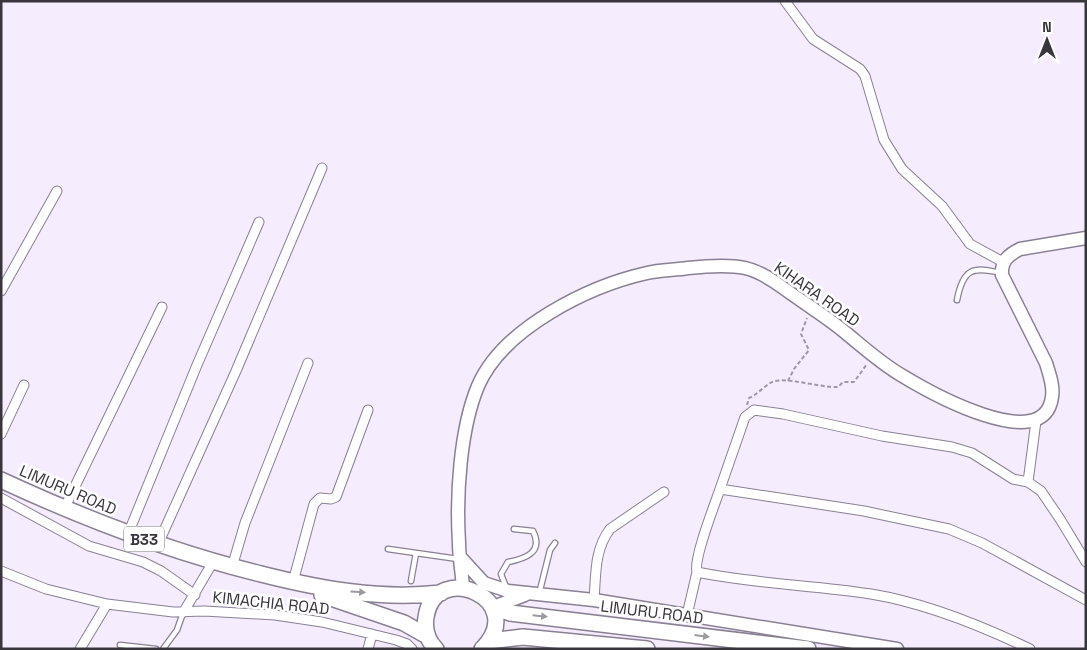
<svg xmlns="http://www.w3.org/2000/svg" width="1087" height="650" viewBox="0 0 1087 650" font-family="'Space Grotesk',sans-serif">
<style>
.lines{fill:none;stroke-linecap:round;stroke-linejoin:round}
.lane-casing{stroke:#898093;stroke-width:7}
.street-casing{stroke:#898093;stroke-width:11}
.secondary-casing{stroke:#898093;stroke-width:15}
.highway-casing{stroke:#898093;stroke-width:18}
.path{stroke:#9e98a5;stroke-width:2;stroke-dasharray:4 2.5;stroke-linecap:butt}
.lane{stroke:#fff;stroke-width:4.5}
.street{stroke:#fff;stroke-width:9}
.secondary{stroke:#fff;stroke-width:12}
.highway{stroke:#fff;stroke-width:15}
.oneway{fill:#9c9a9e}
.labels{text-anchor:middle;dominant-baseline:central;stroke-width:5;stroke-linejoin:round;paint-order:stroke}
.shield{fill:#fff;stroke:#747277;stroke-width:1}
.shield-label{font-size:15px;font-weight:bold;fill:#39353d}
.street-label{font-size:16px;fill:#39353d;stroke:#fff}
</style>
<rect width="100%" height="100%" fill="#f5edfe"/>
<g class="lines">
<g class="lane-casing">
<path id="lane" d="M 957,300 C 963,269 972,266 1001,273
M 388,549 L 458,559
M 411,581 L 416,553
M 506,587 L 501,574 L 508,562 C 524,559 544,553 533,531 L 514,529
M 539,594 L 550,550 L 555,543
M 120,645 L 156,649
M 163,649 L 177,630 L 183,613"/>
</g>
<g class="street-casing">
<path id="street" d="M 785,1 L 813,39 L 860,69 L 865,76 L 884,140 L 902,169 L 942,206 L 970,244 L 1003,262
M 1,291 L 57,191
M 1,434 L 24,385
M 1028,482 L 1036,421
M 720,489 L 745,417 L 754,410 L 783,414 L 882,436 L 952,447 L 972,453 L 1013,479 L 1028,482 L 1041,491 L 1060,519 L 1086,562
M 1,498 L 89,546 L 143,562 L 161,571 L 195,595
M 64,509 L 162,307
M 128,534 L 197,365 L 259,222
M 158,544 L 236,371 L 322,168
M 232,567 L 245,523 L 308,363
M 1,571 L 46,589 L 107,604 L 173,612 L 204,611 L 275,615 L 322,622 L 396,640 L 407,644 L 412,649
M 293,582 L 314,504 L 320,498 L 331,499 L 336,497 L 368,410
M 594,600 C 596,576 594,550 610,529 L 664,492
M 183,613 L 213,562
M 687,615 L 697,572
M 80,649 L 107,604
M 368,649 L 372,634
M 1030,649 C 980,625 926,603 871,594 C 814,585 754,584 697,572 C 693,559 715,504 720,489 L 864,511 L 949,529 L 982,543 L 1086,600"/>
</g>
<g class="secondary-casing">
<path id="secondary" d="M 462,559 L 484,583 L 508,591 L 594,600 L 897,649
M 463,588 C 462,572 459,558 459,543 C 456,496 460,429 478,386 C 503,328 589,286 647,273 C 660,270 675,270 688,268 C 706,266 727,264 745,268 C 759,271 771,279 782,287 C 801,301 822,314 841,329 C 861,345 879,362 901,375 C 929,392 1044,457 1052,397 C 1054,386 1049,373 1046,363 L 1002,275 C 1001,261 1008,255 1020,249 L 1086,238
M 493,607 L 525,595"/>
</g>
<g class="highway-casing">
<path id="highway" d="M 1,480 C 85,519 171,552 261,574 C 320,589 381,600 441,593
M 322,595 L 404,623 L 427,636
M 493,607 L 510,613 L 808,649
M 489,641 L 523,637 L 647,649
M 436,649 C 427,640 424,630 426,617 C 435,558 531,600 482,649"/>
</g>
<path class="path" d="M 788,381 L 794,369 L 809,350 L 801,334 L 807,318
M 747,405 L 749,398 C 758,394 763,387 772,382 C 784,376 821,388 838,387 L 843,382 L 854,382 L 867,364"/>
<use href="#lane" class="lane"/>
<use href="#street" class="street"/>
<use href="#secondary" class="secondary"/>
<use href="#highway" class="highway"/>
</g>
<defs><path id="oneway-solid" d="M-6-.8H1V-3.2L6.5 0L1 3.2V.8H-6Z" transform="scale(1.25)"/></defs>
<g class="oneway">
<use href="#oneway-solid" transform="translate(358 592) rotate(4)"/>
<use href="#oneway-solid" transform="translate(540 616) rotate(6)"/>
<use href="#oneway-solid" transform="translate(702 636) rotate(7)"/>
</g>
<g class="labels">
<rect class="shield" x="124" y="526.5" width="40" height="25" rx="4"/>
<g class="shield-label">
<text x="144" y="539">B33</text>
</g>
<g class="street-label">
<text transform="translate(817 294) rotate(35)">KIHARA ROAD</text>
<text transform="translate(68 490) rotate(23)">LIMURU ROAD</text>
<text transform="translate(271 603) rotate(6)">KIMACHIA ROAD</text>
<text transform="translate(652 612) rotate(7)">LIMURU ROAD</text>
</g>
</g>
<rect width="1087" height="650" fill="none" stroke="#39353d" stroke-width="5"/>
<g transform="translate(1047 40)" stroke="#ffffff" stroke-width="4" paint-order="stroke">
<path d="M0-4L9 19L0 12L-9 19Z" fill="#39353d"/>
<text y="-8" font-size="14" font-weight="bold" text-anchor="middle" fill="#39353d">N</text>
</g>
</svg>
